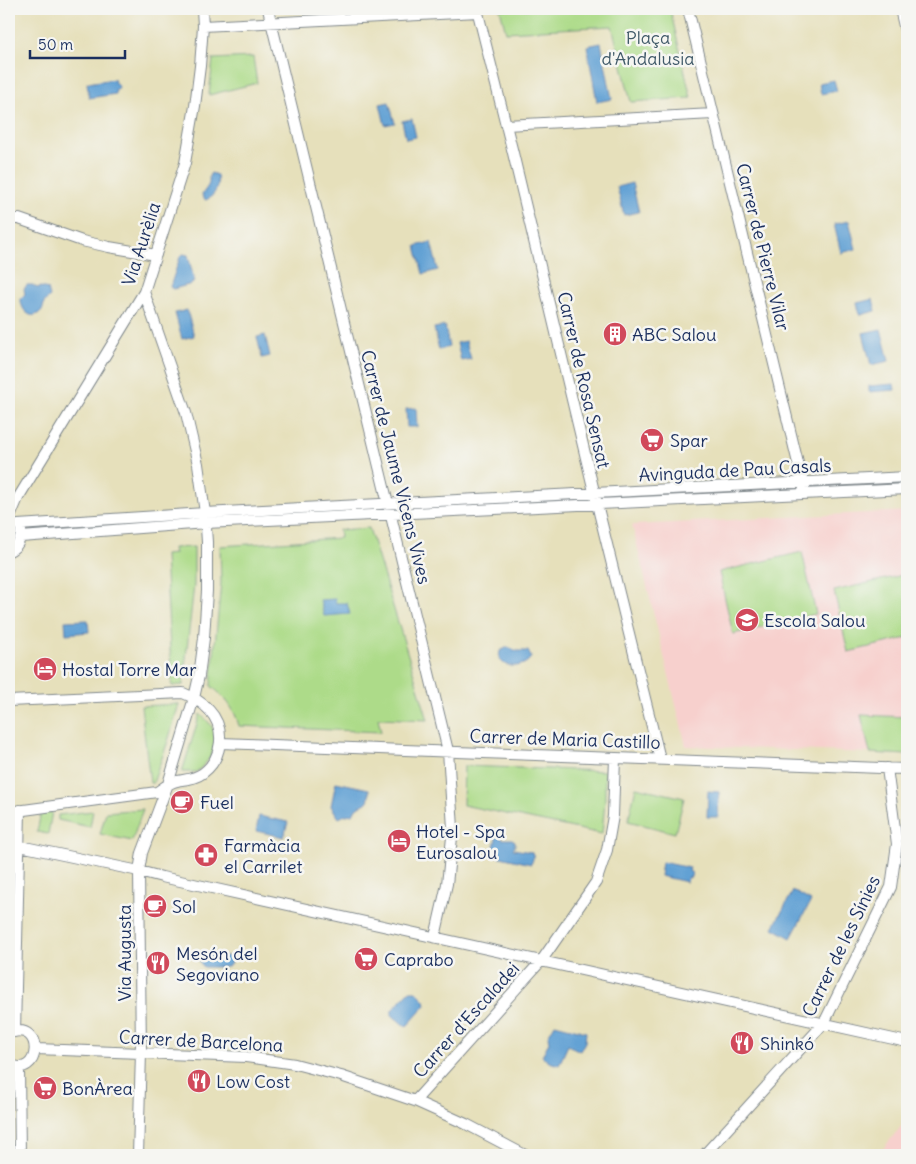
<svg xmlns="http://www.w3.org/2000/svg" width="916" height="1164" viewBox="0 0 916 1164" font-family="Delius,sans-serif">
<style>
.built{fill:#f7d0cd}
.green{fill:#addb89;stroke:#648574}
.water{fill:#62a1d4;stroke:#3e6899}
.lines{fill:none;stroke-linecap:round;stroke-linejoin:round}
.minor-casing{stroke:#80888c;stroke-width:12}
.minor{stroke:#fff;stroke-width:10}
.labels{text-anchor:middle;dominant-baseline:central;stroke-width:5;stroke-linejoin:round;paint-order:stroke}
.park-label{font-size:18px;fill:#405a69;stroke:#f6f6f2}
.street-label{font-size:18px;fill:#1b2f5e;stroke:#f6f6f2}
.poi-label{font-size:18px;fill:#1b2f5e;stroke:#f6f6f2;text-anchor:start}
</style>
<rect width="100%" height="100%" fill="#f6f6f2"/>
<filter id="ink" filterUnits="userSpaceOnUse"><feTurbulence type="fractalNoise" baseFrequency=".02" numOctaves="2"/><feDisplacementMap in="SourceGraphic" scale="10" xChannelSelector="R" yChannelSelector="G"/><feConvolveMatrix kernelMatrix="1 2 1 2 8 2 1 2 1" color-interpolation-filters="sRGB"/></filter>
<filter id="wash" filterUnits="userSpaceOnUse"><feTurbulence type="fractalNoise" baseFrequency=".0096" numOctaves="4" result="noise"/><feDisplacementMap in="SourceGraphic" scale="20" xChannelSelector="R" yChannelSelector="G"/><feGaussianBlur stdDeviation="1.12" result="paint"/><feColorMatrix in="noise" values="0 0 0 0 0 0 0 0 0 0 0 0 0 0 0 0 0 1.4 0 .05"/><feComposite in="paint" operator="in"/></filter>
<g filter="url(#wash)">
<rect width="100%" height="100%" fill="#e6e0bb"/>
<path class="built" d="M 907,511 L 907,717 L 861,715 L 870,753 L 686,746 L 632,525 Z
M 907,1119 L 907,1155 L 878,1155 Z"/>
<path class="green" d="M 500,9 L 670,9 L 691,98 L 631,102 L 612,26 L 506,32 Z
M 253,57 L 257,83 L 209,95 L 213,59 Z
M 369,528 L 428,720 L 378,718 L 381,732 L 239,726 C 235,709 225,697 211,686 L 221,583 L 220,546 L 340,538 L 339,530 Z
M 194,547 L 194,585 L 183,685 L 172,686 L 165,555 L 174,554 L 173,548 Z
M 802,552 L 816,614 L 733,634 L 719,572 Z
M 907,574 L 907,638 L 848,652 L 834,591 Z
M 179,704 L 168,741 L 153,783 L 150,783 L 141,706 Z
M 200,714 C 203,717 208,721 211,725 C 222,744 211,760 196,772 L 182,772 Z
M 861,715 L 907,717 L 907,755 L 870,753 Z
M 464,766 L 605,771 L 605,801 L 602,834 L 463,805 Z
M 636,787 L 684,798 L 675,833 L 628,821 Z
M 143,809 L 132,841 L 100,834 L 106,812 Z
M 93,811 L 90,827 L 58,820 L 58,815 Z
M 41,812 L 52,812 L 48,834 L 37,832 Z"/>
<path class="water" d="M 601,43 L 612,99 L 597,102 L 587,46 Z
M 114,79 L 115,83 L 117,84 L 119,86 L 118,89 L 115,90 L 116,94 L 89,98 L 87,83 Z
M 834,80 L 837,91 L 821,94 L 819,83 Z
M 389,102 L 395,123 L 385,125 L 380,104 Z
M 412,119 L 416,137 L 406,139 L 402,121 Z
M 211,173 L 217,175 C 219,186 216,195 206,200 L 203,198 L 202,195 C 207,186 210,187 209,176 Z
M 632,183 L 639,212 L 624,215 L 617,187 Z
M 849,221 L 856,249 L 841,253 L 834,224 Z
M 431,242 L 438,270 L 423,274 L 416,246 Z
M 183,254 L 188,255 L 194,280 L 192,284 L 173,289 L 170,287 L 180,257 Z
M 27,285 L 33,285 L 37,288 L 41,287 L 48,289 L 50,297 C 48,299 46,300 44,303 C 43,305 44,308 42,310 C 32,323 20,310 21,298 L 25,294 L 24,289 Z
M 873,299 L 876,311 L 860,315 L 857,303 Z
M 187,310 L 194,336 L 182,339 L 175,313 Z
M 445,326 L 449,347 L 439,350 L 434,328 Z
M 881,329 L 889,361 L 871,365 L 863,333 Z
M 265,335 L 270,356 L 262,358 L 257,337 Z
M 466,341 L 471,359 L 461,361 L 457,343 Z
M 894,384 L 895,390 L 869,392 L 869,386 Z
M 416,408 L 417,427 L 407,427 L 406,409 Z
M 335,599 L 336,603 L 347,603 L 350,614 L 324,616 L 320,600 Z
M 88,620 L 89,632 L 66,634 L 65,621 Z
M 508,647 L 516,651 L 528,651 L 531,657 C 525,670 495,670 500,651 Z
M 336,782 L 369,789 C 370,804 367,802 356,808 L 353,814 L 345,815 L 339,818 L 331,806 Z
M 708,791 L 719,792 L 718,817 L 707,817 Z
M 259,816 L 288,822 L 284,837 L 256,831 Z
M 498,836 L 503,839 L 512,839 L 515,841 L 515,845 L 513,849 L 531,852 C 535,855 533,860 531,864 L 492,855 L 496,838 Z
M 662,862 L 690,868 L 689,871 L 692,873 L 691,877 L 688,878 L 687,882 L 660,876 Z
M 793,891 L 811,901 L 791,938 L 773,928 Z
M 201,955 L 227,956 L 230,958 L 231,963 L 228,967 L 203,967 C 199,962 198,961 201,955 Z
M 410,991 L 416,991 L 425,1000 L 426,1005 L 408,1025 L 405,1026 L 392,1015 L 392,1010 Z
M 555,1024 L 586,1032 L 585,1042 L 580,1051 L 568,1045 L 559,1065 L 549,1062 L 542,1056 L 549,1042 L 548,1036 Z"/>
</g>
<g filter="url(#ink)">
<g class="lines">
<g class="minor-casing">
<path id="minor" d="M 268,9 L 448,751 L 453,828 L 447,884 L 435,937
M 477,9 L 513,153 L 597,504 L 660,759
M 688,9 L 804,488
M 900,9 L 907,39
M 203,26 L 478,12
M 506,125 L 713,114
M 9,219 L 19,219 L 82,241 L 109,247 L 156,255
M 10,517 L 18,498 L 144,292 L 185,163 L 195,106 L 200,66 L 203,26 L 202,9
M 18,525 L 205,513 L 907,477
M 21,537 L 206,523 L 907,489
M 9,551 C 18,547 21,540 21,530
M 9,701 L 183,693 C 193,697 202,702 209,710 C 226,728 223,758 203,773 C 195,779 187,779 177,781 C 170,782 163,788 157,792 L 9,812
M 220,743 L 907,769
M 9,839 L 20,846 L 139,871 L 162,877 L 907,1042
M 15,1032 L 20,810
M 36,1049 L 246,1057 L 295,1064 L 341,1076 L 415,1101 L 466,1124 L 525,1155
M 9,1064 C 41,1081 45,1020 10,1033
M 19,1067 L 20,1155
M 415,1101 L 542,960 L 596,882 L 607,850 L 613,816 L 615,758
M 138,1155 L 141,1053 L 139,871 L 142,853 L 168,784 L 194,698 L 199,676 L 204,638 L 207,591 L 207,542 L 205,513 L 198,464 L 186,413 L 144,292
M 704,1155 L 824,1023 L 891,887 L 897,844 L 887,768"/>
</g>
<use href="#minor" class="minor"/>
</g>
</g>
<defs>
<g id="building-disc" transform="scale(1.25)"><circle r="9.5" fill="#d1495b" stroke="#f6f6f2"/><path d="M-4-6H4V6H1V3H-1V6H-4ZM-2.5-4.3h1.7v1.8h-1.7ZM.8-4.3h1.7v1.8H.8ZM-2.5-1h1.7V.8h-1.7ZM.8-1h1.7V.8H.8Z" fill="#fff"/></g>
<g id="supermarket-disc" transform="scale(1.25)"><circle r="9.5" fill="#d1495b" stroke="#f6f6f2"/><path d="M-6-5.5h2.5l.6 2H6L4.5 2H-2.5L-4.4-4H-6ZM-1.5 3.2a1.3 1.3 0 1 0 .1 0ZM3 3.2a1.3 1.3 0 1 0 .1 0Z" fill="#fff"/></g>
<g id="school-disc" transform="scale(1.25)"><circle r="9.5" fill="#d1495b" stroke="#f6f6f2"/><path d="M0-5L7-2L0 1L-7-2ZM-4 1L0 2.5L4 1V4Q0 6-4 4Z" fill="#fff"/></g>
<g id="hotel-disc" transform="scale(1.25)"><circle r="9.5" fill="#d1495b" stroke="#f6f6f2"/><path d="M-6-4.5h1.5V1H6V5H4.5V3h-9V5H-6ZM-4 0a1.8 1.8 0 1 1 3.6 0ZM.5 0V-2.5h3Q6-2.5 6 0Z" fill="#fff"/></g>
<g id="cafe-disc" transform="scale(1.25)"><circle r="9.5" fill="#d1495b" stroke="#f6f6f2"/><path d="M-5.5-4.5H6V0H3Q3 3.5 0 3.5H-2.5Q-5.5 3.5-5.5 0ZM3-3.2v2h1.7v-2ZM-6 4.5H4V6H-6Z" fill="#fff"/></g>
<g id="pharmacy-disc" transform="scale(1.25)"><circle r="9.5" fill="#d1495b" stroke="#f6f6f2"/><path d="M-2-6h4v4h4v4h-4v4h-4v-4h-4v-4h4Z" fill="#fff"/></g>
<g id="restaurant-disc" transform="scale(1.25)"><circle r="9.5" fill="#d1495b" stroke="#f6f6f2"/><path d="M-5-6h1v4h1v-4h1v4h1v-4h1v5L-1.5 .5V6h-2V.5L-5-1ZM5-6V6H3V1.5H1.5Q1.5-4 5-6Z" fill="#fff"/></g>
</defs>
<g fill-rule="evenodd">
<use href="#building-disc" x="615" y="334"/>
<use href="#supermarket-disc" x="652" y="440"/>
<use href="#school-disc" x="747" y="620"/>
<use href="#hotel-disc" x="45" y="669"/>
<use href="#cafe-disc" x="182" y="802"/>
<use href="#hotel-disc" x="399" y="841"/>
<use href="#pharmacy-disc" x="206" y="855"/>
<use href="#cafe-disc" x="155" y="906"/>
<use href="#supermarket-disc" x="366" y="959"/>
<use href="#restaurant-disc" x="158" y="963"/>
<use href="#restaurant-disc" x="742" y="1043"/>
<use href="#restaurant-disc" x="199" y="1081"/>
<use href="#supermarket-disc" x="45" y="1088"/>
</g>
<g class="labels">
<g class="park-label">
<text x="648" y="37">Plaça<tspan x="648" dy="21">d'Andalusia</tspan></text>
</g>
<g class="street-label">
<text transform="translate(141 244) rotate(-72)">Via Aurèlia</text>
<text transform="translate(763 247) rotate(76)">Carrer de Pierre Vilar</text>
<text transform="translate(584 380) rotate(77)">Carrer de Rosa Sensat</text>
<text transform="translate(396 467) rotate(76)">Carrer de Jaume Vicens Vives</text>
<text transform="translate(735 470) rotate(-3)">Avinguda de Pau Casals</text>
<text transform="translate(565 739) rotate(2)">Carrer de Maria Castillo</text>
<text transform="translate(841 946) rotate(-64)">Carrer de les Sínies</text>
<text transform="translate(124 953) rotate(-90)">Via Augusta</text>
<text transform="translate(466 1020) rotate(-48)">Carrer d'Escaladei</text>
<text transform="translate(201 1041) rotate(3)">Carrer de Barcelona</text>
</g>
<g class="poi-label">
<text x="632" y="334">ABC Salou</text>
<text x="670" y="440">Spar</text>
<text x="764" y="620">Escola Salou</text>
<text x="62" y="669">Hostal Torre Mar</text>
<text x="200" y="802">Fuel</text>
<text x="416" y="831">Hotel - Spa<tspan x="416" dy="21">Eurosalou</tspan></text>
<text x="224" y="845">Farmàcia<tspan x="224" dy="21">el Carrilet</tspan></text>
<text x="172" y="906">Sol</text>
<text x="176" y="953">Mesón del<tspan x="176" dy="21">Segoviano</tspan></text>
<text x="384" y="959">Caprabo</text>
<text x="760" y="1043">Shinkó</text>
<text x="216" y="1081">Low Cost</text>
<text x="62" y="1088">BonÀrea</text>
</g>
</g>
<rect width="916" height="1164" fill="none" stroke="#f6f6f2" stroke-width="30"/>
<path d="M30 50v8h95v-8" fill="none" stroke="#1b2f5e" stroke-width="2.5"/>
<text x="38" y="50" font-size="15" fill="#1b2f5e" stroke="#f6f6f2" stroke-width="4" paint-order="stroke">50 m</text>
</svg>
